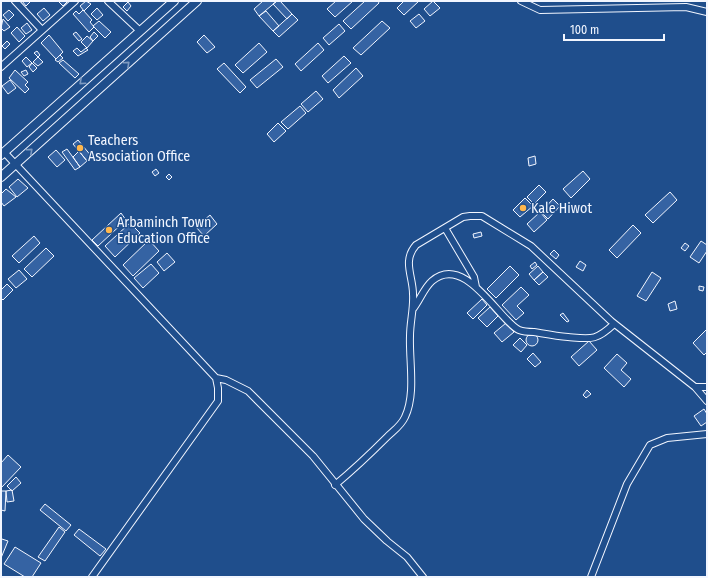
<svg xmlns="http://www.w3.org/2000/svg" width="708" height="578" viewBox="0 0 708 578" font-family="'Fira Sans Condensed',sans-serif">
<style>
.building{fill:#3563a3;stroke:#f2f6ff}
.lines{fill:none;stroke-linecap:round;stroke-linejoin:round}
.minor-casing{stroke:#f2f6ff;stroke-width:8}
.secondary-casing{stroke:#f2f6ff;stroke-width:10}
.minor{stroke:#1f4e8c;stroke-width:6}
.secondary{stroke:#1f4e8c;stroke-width:8}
.oneway{stroke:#7e9ac0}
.poi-dot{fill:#ffb74d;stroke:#1f4e8c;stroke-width:1.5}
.labels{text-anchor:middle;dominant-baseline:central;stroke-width:3;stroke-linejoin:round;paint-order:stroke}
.poi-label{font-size:14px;fill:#f2f6ff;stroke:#1f4e8c;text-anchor:start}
</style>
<rect width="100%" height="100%" fill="#1f4e8c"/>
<path class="building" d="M 22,1 L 31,1 L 26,6 Z
M 58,1 L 68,1 L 63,6 Z
M 86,1 L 91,4 L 84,11 L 80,6 Z
M 263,1 L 277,1 L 259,16 L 254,9 Z
M 277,1 L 280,1 L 292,14 L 287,19 L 273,4 Z
M 336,1 L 353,1 L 335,17 L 327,9 Z
M 365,1 L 378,1 L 379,3 L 351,29 L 343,21 Z
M 404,1 L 419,1 L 404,15 L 397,8 Z
M 433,1 L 440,8 L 430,16 L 424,9 Z
M 128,2 L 131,6 L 127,11 L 123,7 Z
M 44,8 L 50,15 L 43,21 L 37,14 Z
M 97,8 L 103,15 L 97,20 L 91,14 Z
M 9,10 L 14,15 L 8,21 L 3,15 Z
M 83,10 L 92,20 L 90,22 L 94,27 L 89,32 L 73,14 L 76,11 L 79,14 Z
M 266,11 L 279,26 L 273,31 L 259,16 Z
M 292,14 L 298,20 L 279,37 L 273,31 Z
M 419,14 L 425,21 L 416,28 L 410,21 Z
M 3,19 L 10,27 L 4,31 L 1,28 Z
M 99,21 L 111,32 L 105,38 L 93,26 Z
M 382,21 L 390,28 L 361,55 L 353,48 Z
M 27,23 L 32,30 L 26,34 L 21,28 Z
M 339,24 L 345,31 L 329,45 L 323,38 Z
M 17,27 L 25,36 L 19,42 L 11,33 Z
M 76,32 L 82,39 L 79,41 L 73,34 Z
M 94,32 L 98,36 L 93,41 L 90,37 Z
M 49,35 L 63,52 L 56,59 L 41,43 Z
M 204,35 L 215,47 L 207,53 L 197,42 Z
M 87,36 L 93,41 L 87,48 L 81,42 Z
M 7,41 L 10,44 L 5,49 L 2,46 Z
M 259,43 L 267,52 L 243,73 L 235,65 Z
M 318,43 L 324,50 L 301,71 L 295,64 Z
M 77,48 L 81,52 L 86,48 L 88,50 L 78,56 L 73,51 Z
M 37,51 L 40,55 L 38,57 L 34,53 Z
M 60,55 L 63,58 L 58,62 L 55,60 Z
M 344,56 L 351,63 L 328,83 L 322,76 Z
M 26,57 L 32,63 L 27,67 L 22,61 Z
M 38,57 L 43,62 L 38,66 L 33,62 Z
M 276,59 L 283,67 L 257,88 L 250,80 Z
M 63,60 L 79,74 L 75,78 L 59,63 Z
M 32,63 L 37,68 L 33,72 L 29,67 Z
M 224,63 L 246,87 L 240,93 L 217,69 Z
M 356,68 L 363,76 L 339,98 L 333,90 Z
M 15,70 L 28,82 L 25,85 L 29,89 L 25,93 L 9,78 Z
M 26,70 L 28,74 L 24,76 L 21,72 Z
M 10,80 L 16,88 L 8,94 L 2,86 Z
M 316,91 L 323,99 L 308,112 L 301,104 Z
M 300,106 L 306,113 L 288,129 L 281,122 Z
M 278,123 L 286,131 L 274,142 L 267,134 Z
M 78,140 L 92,157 L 87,161 L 73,144 Z
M 67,149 L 80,167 L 75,170 L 62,152 Z
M 56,150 L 65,160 L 57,167 L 48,157 Z
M 79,151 L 87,161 L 80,167 L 73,157 Z
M 535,156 L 536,164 L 529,166 L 528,158 Z
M 156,169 L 159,173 L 155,176 L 152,172 Z
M 583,171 L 590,179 L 571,198 L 563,189 Z
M 169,174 L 172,177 L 169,180 L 166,177 Z
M 18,179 L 28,188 L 17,197 L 9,187 Z
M 539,185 L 546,192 L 534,204 L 527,197 Z
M 6,189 L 16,197 L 4,206 L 1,202 L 1,194 Z
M 670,192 L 677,200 L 653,223 L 645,215 Z
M 525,198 L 533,206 L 520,217 L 513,210 Z
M 553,199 L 560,206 L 548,219 L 541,212 Z
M 540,212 L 547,220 L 534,232 L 527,224 Z
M 121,213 L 126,220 L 98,246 L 92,240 Z
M 210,215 L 217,224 L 204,236 L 196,227 Z
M 130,223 L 140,233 L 115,257 L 105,246 Z
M 633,225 L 641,233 L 617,258 L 609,250 Z
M 481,232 L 482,236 L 474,238 L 473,234 Z
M 34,236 L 40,243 L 19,263 L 12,256 Z
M 149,240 L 159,251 L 133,276 L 123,265 Z
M 701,241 L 707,245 L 707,251 L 699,263 L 690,257 Z
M 685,243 L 689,246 L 685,251 L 681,248 Z
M 46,248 L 54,256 L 32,277 L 24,269 Z
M 554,250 L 559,255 L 556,259 L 550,254 Z
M 167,253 L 175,262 L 164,271 L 157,262 Z
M 580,261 L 586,265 L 583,271 L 576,267 Z
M 535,262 L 537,265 L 532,269 L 530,266 Z
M 151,264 L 159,273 L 143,288 L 134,278 Z
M 510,266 L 519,275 L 496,298 L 487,289 Z
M 538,266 L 543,272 L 534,280 L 529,274 Z
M 19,270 L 27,279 L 16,288 L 8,279 Z
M 543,272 L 548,277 L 539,285 L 534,280 Z
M 652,272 L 661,278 L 646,301 L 637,296 Z
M 7,284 L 13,290 L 3,300 L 1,298 L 1,290 Z
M 699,286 L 704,287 L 703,291 L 699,290 Z
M 521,287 L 529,295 L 517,306 L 524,313 L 516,320 L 502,305 Z
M 482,299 L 487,305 L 473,319 L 467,313 Z
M 675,301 L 677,309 L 670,311 L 668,304 Z
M 490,307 L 498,316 L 487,327 L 478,318 Z
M 563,313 L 569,321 L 567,322 L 560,315 Z
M 506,323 L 514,332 L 502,342 L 494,333 Z
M 707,329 L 707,352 L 704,355 L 693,343 Z
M526 340a6 6 0 1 1 12 0a6 6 0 1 1-12 0Z
M 520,338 L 527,345 L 521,352 L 513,345 Z
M 589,341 L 597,350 L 579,366 L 571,357 Z
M 533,353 L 541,362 L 535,367 L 527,359 Z
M 617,354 L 627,363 L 621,370 L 631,379 L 624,387 L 604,368 Z
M 587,390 L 591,394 L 586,398 L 583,395 Z
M 704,409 L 707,414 L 707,422 L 701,426 L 694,416 Z
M 8,455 L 21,467 L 1,488 L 1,463 Z
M 16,477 L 21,483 L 12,491 L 7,486 Z
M 12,490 L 14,501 L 7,502 L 6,491 Z
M 1,491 L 6,491 L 5,511 L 1,510 Z
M 45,504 L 71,525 L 66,531 L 40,510 Z
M 59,527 L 65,532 L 45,561 L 38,557 Z
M 79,529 L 106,549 L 100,556 L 74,535 Z
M 2,539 L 8,541 L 1,558 L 1,541 Z
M 15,547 L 41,563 L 32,577 L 25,577 L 4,564 Z"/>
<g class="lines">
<g class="minor-casing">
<path id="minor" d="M 15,1 L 42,30
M 108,1 L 140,31
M 521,1 L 540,10 L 686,7 L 707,12
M 1,67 L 75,1
M 4,152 L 216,378 L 218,388 L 218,401 L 92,577
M 445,228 L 474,277 L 476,287
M 413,309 C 420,300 424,288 432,281 C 465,252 500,322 519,330 C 524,332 530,332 534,332 C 546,334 556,336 568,337 C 591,339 596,341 614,324
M 216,378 L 226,380 L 248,391 L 313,456 L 364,519 L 387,541 L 407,557 L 423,577
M 695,387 L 707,401
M 335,485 C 353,470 370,454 387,437 C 393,431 401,426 405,417 C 416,394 409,361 410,336 C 410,322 414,308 413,294 C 413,276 402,261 416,245 L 463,217 L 470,216 L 482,216 L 531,246 L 611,321 L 695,387 L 707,387
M 591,577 L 627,484 L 650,445 L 667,438 L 707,434"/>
</g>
<g class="secondary-casing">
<path id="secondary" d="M 1,155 L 174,1
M 1,177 L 197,1"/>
</g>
<use href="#minor" class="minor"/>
<use href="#secondary" class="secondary"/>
</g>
<defs><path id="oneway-chevron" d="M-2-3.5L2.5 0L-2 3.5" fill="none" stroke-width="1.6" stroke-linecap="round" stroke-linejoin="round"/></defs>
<g class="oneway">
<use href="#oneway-chevron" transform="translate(127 64) rotate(-42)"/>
<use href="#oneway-chevron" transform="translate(82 82) rotate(138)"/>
<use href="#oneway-chevron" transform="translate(30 151) rotate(-42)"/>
</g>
<g class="poi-dot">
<circle cx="80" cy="148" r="4"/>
<circle cx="523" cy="208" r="4"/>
<circle cx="109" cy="230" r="4"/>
</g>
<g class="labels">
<g class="poi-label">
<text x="88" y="140">Teachers<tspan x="88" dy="16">Association Office</tspan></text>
<text x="531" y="208">Kale Hiwot</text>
<text x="117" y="222">Arbaminch Town<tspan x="117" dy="16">Education Office</tspan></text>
</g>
</g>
<rect width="708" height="578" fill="none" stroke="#f2f6ff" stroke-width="4"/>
<path d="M564 34v6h100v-6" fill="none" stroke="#f2f6ff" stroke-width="2"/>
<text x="570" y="34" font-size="12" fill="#f2f6ff" stroke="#1f4e8c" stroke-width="3" paint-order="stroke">100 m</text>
</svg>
